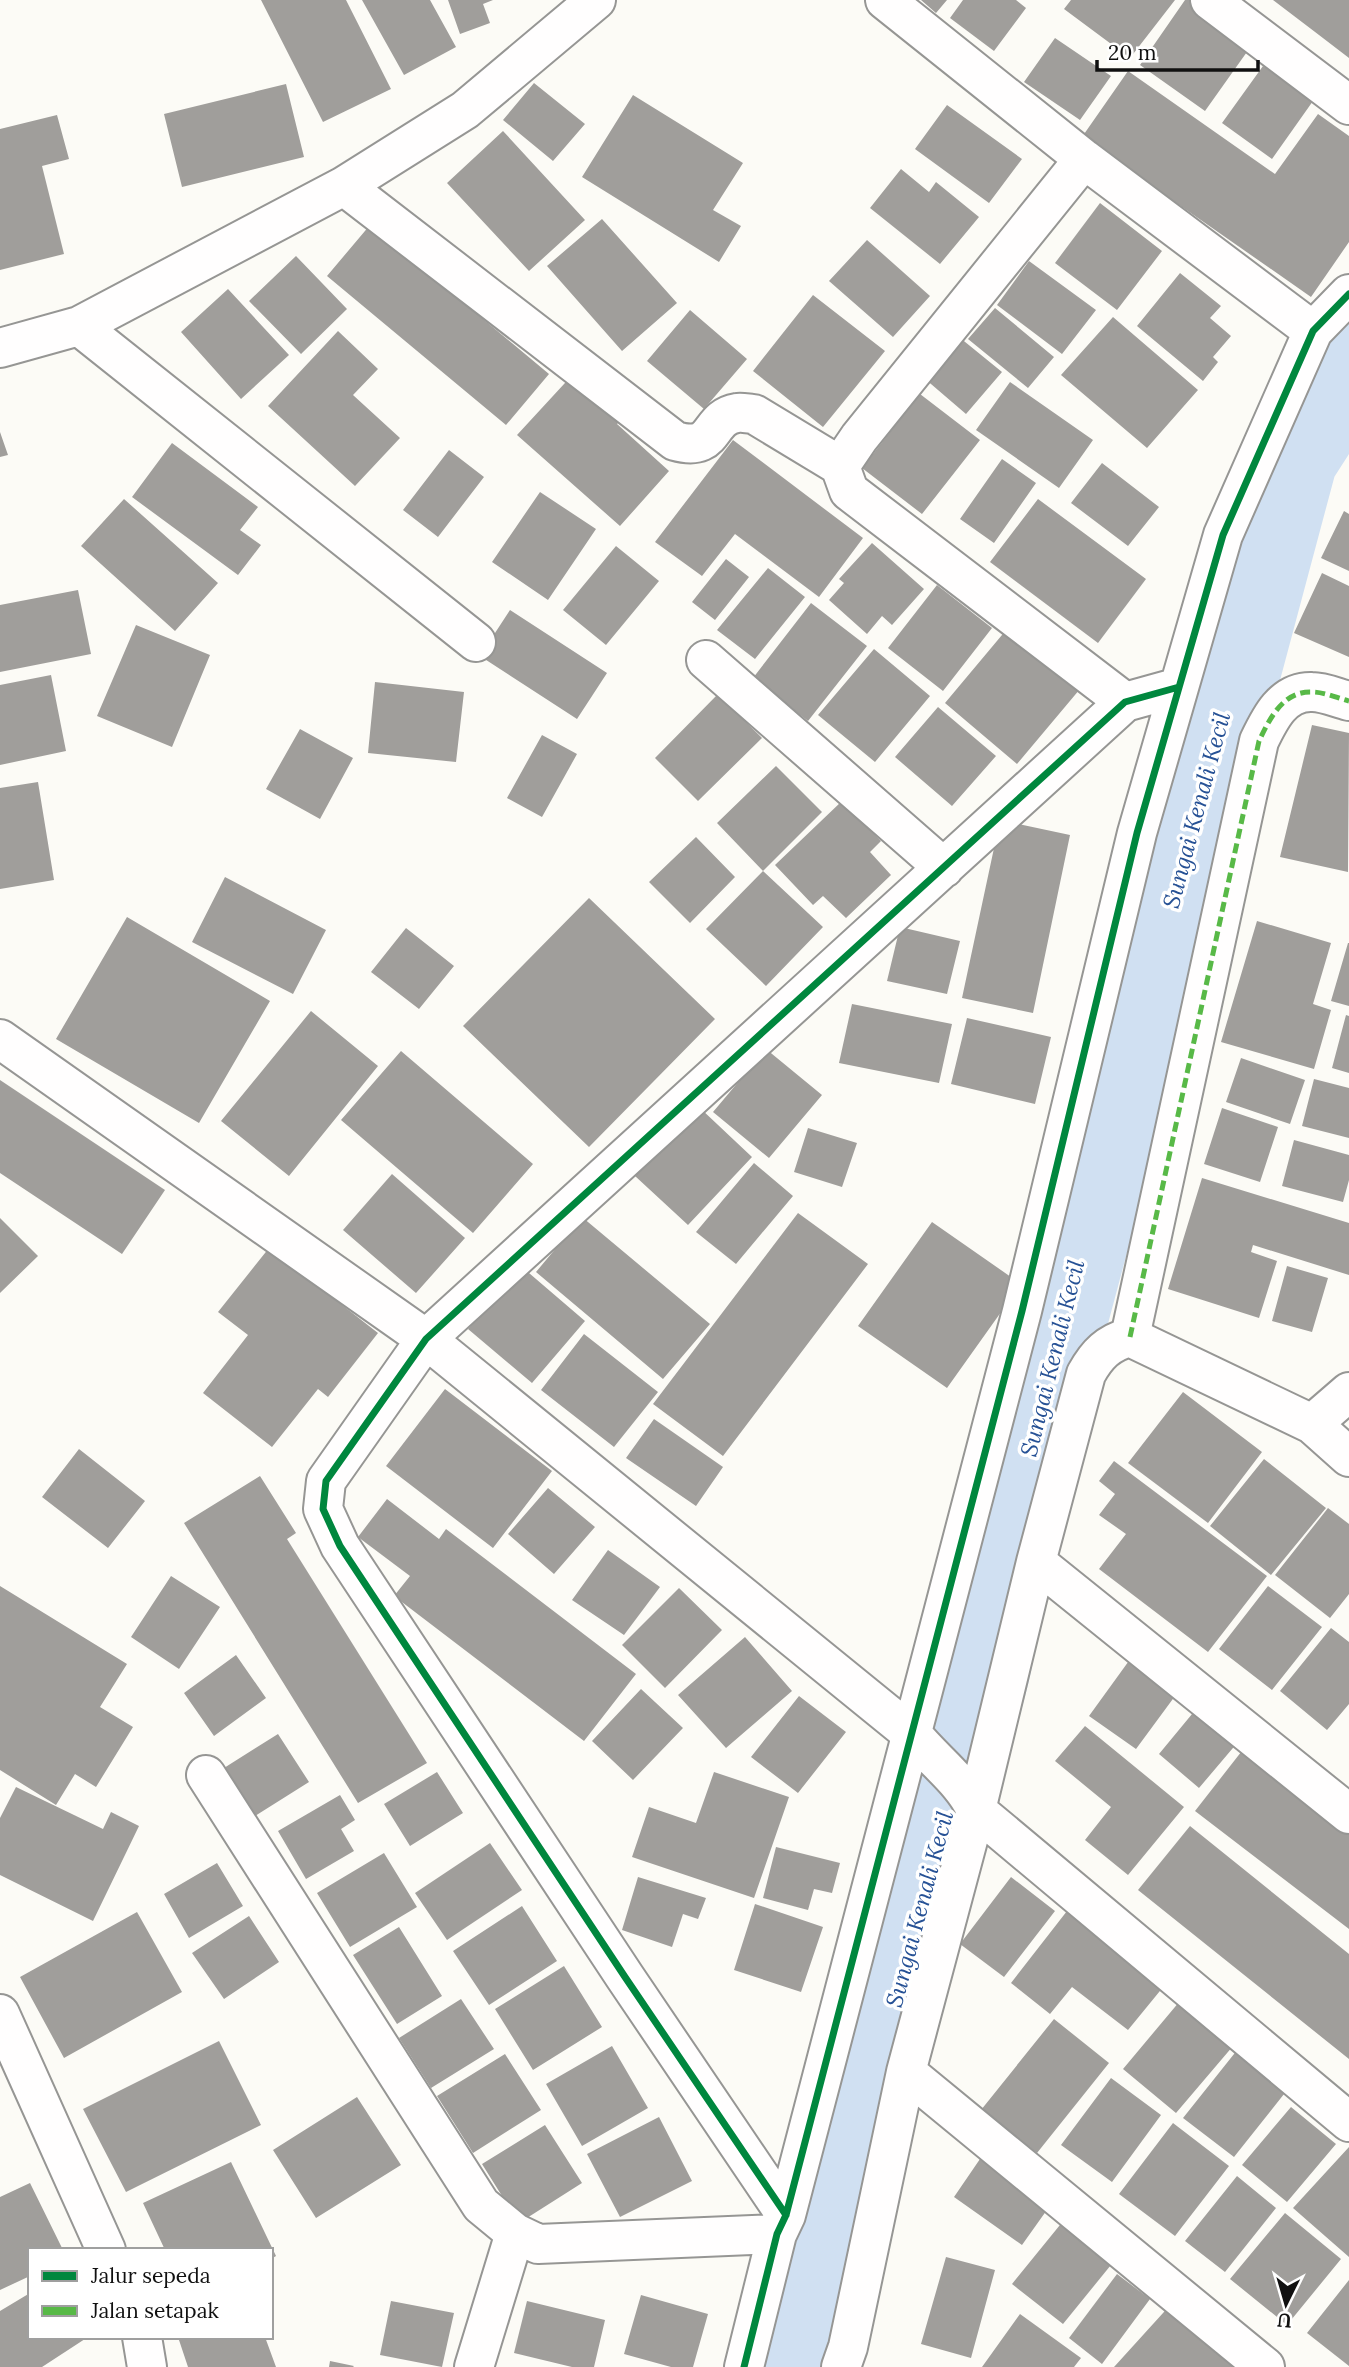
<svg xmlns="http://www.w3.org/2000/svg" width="1349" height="2367" viewBox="0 0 1349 2367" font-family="Lora,serif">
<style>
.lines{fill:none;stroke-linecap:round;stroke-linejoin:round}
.river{stroke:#d0e0f2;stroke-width:96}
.building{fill:#a09e9b}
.minor-casing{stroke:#969694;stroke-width:42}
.minor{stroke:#fffefe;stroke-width:38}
.quiet{stroke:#58b947;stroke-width:5;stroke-dasharray:10 5;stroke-linecap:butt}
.cycleway-casing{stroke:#fff;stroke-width:11}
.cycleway{stroke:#00873e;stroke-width:7}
.labels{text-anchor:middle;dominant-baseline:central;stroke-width:7;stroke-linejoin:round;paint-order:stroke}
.water-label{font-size:23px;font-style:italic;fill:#265195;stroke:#fff}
</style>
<rect width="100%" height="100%" fill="#fcfbf6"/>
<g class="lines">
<path class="river" d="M 798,2367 L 982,1671 L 1039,1396 L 1290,457 L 1349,365"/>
</g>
<path class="building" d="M 261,0 L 346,0 L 391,89 L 323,122 Z
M 362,0 L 430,0 L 456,47 L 404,75 Z
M 448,0 L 493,0 L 483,4 L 490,23 L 460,34 Z
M 921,0 L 947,0 L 936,13 Z
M 963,0 L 1016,0 L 1026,8 L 994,51 L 950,18 Z
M 1071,0 L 1175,0 L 1130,58 L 1064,9 Z
M 1185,0 L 1194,0 L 1254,42 L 1205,111 L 1140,65 Z
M 1273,0 L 1349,0 L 1349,58 L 1319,35 Z
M 1055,38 L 1111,76 L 1080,120 L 1024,82 Z
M 1263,66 L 1313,101 L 1272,159 L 1222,123 Z
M 1128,71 L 1275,174 L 1318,114 L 1349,136 L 1349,242 L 1311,297 L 1082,137 Z
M 534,83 L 585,124 L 553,161 L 503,120 Z
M 286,84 L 304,157 L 182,187 L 164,114 Z
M 633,95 L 743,163 L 713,210 L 741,226 L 719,262 L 582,177 Z
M 947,105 L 1022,159 L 989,203 L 915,149 Z
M 57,115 L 69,159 L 42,166 L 64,254 L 0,270 L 0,129 Z
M 503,131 L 585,220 L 529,271 L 447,183 Z
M 901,169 L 929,192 L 936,182 L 979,217 L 940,264 L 870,208 Z
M 1100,203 L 1162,251 L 1117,310 L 1055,263 Z
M 602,219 L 677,303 L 622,351 L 547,266 Z
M 370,225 L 549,374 L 506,425 L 327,276 Z
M 867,240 L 930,296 L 893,337 L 829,281 Z
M 296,256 L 347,309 L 301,354 L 249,301 Z
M 1029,261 L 1096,310 L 1062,354 L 997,305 Z
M 1180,273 L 1221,306 L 1210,318 L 1231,336 L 1213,357 L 1218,362 L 1203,381 L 1137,326 Z
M 228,289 L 289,355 L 241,399 L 181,332 Z
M 813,295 L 885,351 L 823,427 L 753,371 Z
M 995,308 L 1054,357 L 1028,388 L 968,339 Z
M 690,310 L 747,359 L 704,409 L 647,361 Z
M 1113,317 L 1198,390 L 1147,448 L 1061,375 Z
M 338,331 L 378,369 L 353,395 L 400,438 L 355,486 L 268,406 Z
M 959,337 L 1002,372 L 966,414 L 924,378 Z
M 576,371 L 626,415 L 617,424 L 669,471 L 620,526 L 517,435 Z
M 1010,382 L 1093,440 L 1059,488 L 976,430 Z
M 920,394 L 980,440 L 922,514 L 862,468 Z
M 0,432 L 8,455 L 0,457 Z
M 733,440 L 863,538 L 819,597 L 735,534 L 702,576 L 655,542 Z
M 172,443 L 258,507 L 240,530 L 261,545 L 238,575 L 132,497 Z
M 449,450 L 484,477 L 438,537 L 403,510 Z
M 1002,459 L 1036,483 L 994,543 L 960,519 Z
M 1102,463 L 1159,507 L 1128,546 L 1071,503 Z
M 540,492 L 596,529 L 548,600 L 492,562 Z
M 124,499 L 218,583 L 175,631 L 81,546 Z
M 1038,499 L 1146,579 L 1098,643 L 990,562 Z
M 1344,511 L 1349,514 L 1349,571 L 1321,558 Z
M 872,543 L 924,589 L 892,625 L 882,616 L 867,634 L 829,600 L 844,583 L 839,579 Z
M 616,546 L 659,581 L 606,645 L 563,610 Z
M 726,559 L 749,577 L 715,620 L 692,602 Z
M 768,568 L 805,597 L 755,659 L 717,630 Z
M 1322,573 L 1349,586 L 1349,657 L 1294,633 Z
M 937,585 L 992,628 L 943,691 L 888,648 Z
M 78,590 L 91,654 L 0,672 L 0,605 Z
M 811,603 L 867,646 L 808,721 L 753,678 Z
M 510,610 L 607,673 L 577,719 L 480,656 Z
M 136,625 L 210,655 L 172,747 L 97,716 Z
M 1007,629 L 1080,689 L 1017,764 L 945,703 Z
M 874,649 L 930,696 L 875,762 L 818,715 Z
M 51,675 L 66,751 L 0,765 L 0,685 Z
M 375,682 L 464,692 L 456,762 L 368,753 Z
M 718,694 L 762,738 L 698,801 L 655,758 Z
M 938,707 L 996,756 L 952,806 L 895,757 Z
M 1312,725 L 1349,733 L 1348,872 L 1280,857 Z
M 300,729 L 353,758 L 320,819 L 266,789 Z
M 542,735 L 577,754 L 542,817 L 507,798 Z
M 776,766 L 822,812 L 763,871 L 717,823 Z
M 38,782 L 54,880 L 0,889 L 0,788 Z
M 842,801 L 881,841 L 870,852 L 891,875 L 846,918 L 823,896 L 813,905 L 775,865 Z
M 1000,820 L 1070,835 L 1033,1013 L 962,998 Z
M 696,837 L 735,877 L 690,923 L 649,882 Z
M 763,871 L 823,927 L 766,986 L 706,929 Z
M 225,877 L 326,930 L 293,994 L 192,942 Z
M 589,898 L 715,1019 L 589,1147 L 463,1026 Z
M 127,917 L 270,1001 L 199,1123 L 56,1039 Z
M 1257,921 L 1331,943 L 1313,1004 L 1331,1010 L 1314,1069 L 1221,1042 Z
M 900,927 L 960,941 L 947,994 L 887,981 Z
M 406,928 L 454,966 L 419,1009 L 371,972 Z
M 1348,943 L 1349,943 L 1349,1006 L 1331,1001 Z
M 852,1004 L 952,1024 L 939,1083 L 839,1063 Z
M 311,1011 L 378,1066 L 289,1176 L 221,1121 Z
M 1346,1015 L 1349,1016 L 1349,1073 L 1332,1068 Z
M 967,1018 L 1051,1037 L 1035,1104 L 951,1084 Z
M 766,1049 L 822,1095 L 769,1158 L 713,1112 Z
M 401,1051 L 533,1164 L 473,1233 L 341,1120 Z
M 1241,1058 L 1305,1080 L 1290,1124 L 1226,1102 Z
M 1314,1079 L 1349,1088 L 1349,1138 L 1302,1126 Z
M 0,1080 L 165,1190 L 122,1254 L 0,1173 Z
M 700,1108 L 752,1157 L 688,1225 L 635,1176 Z
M 1222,1108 L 1278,1127 L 1260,1182 L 1204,1164 Z
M 808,1128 L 857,1143 L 842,1187 L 794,1172 Z
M 1294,1140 L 1349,1155 L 1349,1180 L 1343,1202 L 1282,1186 Z
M 754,1163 L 793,1196 L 736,1264 L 696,1232 Z
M 392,1174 L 465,1238 L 416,1293 L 343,1230 Z
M 1202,1178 L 1349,1223 L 1349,1275 L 1253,1245 L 1251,1252 L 1277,1261 L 1259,1318 L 1168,1289 Z
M 798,1213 L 868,1264 L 723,1456 L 653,1404 Z
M 582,1217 L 710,1324 L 663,1379 L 536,1272 Z
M 0,1218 L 38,1256 L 0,1293 Z
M 932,1222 L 1021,1284 L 947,1388 L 858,1326 Z
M 269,1248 L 378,1333 L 328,1397 L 318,1389 L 272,1447 L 203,1393 L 248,1335 L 218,1312 Z
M 1287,1266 L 1328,1278 L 1312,1332 L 1272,1321 Z
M 522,1267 L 585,1321 L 532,1383 L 468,1329 Z
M 584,1334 L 658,1392 L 614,1447 L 541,1390 Z
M 445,1389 L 552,1471 L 493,1548 L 386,1466 Z
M 1183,1392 L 1262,1452 L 1208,1523 L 1128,1463 Z
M 654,1419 L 723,1467 L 696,1506 L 626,1458 Z
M 79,1449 L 145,1501 L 108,1548 L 42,1497 Z
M 1264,1459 L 1326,1508 L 1271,1575 L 1210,1526 Z
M 1114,1461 L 1267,1576 L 1208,1652 L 1099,1569 L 1126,1534 L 1099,1515 L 1115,1494 L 1099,1481 Z
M 260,1476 L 296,1533 L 287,1539 L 427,1763 L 358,1803 L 184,1523 Z
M 548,1488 L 595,1527 L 554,1574 L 508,1534 Z
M 387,1499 L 439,1539 L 446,1529 L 636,1674 L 584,1741 L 394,1596 L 410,1576 L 358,1537 Z
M 1328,1508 L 1349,1524 L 1349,1594 L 1330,1618 L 1275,1575 Z
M 608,1550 L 660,1587 L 624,1635 L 572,1600 Z
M 171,1576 L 220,1607 L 179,1669 L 131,1637 Z
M 0,1586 L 127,1664 L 100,1707 L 133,1727 L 96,1787 L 75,1774 L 56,1805 L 0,1770 Z
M 1268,1586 L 1322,1627 L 1272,1690 L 1219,1649 Z
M 679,1588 L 722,1630 L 665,1688 L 622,1645 Z
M 1331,1628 L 1349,1642 L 1349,1704 L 1327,1730 L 1280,1691 Z
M 745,1637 L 792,1691 L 726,1748 L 678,1695 Z
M 236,1655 L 266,1698 L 214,1736 L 184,1693 Z
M 1131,1658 L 1178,1692 L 1136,1749 L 1089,1716 Z
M 641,1689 L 683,1728 L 633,1780 L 592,1741 Z
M 799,1696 L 846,1732 L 798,1793 L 751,1757 Z
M 1197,1708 L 1238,1742 L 1199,1788 L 1159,1754 Z
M 1085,1726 L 1184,1807 L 1128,1875 L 1085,1840 L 1111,1807 L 1055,1761 Z
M 278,1734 L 309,1782 L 255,1816 L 224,1768 Z
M 1245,1747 L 1349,1827 L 1349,1929 L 1195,1811 Z
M 437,1772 L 463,1813 L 410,1846 L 384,1804 Z
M 714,1772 L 789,1797 L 754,1898 L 632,1857 L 649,1807 L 696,1823 Z
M 16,1787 L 103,1829 L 111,1812 L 139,1826 L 93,1921 L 0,1875 L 0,1818 Z
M 340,1795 L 355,1820 L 341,1829 L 354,1851 L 306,1879 L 278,1831 Z
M 1190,1826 L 1349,1954 L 1349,2059 L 1138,1890 Z
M 490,1843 L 522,1890 L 447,1940 L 415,1893 Z
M 776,1847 L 840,1863 L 832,1893 L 814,1889 L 808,1910 L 763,1898 Z
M 384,1853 L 417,1907 L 350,1947 L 317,1893 Z
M 217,1863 L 243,1906 L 189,1938 L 164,1894 Z
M 638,1877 L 706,1898 L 698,1919 L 683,1914 L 672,1947 L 622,1930 Z
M 1011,1877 L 1055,1911 L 1004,1977 L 960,1944 Z
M 755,1904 L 823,1927 L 801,1992 L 734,1970 Z
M 522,1906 L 557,1961 L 489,2005 L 453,1951 Z
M 1067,1911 L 1164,1986 L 1128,2030 L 1072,1987 L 1050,2014 L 1011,1983 Z
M 137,1912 L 182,1992 L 64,2058 L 20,1977 Z
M 249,1916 L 279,1962 L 224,1999 L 192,1953 Z
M 399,1927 L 442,1996 L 397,2024 L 353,1955 Z
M 564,1966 L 602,2027 L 533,2070 L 495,2009 Z
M 1185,1995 L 1239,2039 L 1176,2113 L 1123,2069 Z
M 461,1999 L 494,2049 L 431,2088 L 399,2038 Z
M 1054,2019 L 1109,2063 L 1037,2153 L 981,2110 Z
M 219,2041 L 261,2125 L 126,2192 L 83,2109 Z
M 612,2046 L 648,2108 L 582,2146 L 546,2084 Z
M 1238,2049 L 1288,2089 L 1234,2157 L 1183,2118 Z
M 505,2054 L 541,2110 L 473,2153 L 437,2096 Z
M 1111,2078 L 1161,2115 L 1112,2182 L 1061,2145 Z
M 357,2097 L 401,2165 L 316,2218 L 273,2150 Z
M 1291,2107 L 1336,2144 L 1287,2202 L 1242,2165 Z
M 659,2117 L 692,2181 L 620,2217 L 587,2154 Z
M 1173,2123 L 1229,2166 L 1175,2236 L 1119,2194 Z
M 545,2125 L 582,2183 L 519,2223 L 482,2164 Z
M 1349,2147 L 1349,2257 L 1293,2208 Z
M 980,2159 L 1049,2207 L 1022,2245 L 954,2197 Z
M 231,2162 L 276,2256 L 271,2259 L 271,2250 L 165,2250 L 143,2203 Z
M 1237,2176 L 1276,2208 L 1225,2272 L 1185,2241 Z
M 30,2183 L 63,2250 L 30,2250 L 30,2276 L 0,2290 L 0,2197 Z
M 1285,2213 L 1341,2259 L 1287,2325 L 1230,2279 Z
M 1064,2220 L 1115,2260 L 1063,2324 L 1012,2284 Z
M 946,2257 L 995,2270 L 971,2358 L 921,2344 Z
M 1117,2274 L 1150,2299 L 1102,2364 L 1069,2338 Z
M 1349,2280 L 1349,2366 L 1307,2333 Z
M 30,2293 L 30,2337 L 88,2337 L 42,2367 L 0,2367 L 0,2311 Z
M 641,2295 L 708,2314 L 693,2367 L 671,2367 L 624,2354 Z
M 391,2301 L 454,2313 L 442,2367 L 380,2355 Z
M 527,2301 L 605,2320 L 594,2367 L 572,2367 L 514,2353 Z
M 1173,2302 L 1242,2367 L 1114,2367 Z
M 1020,2314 L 1081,2358 L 1074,2367 L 982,2367 Z
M 178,2337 L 265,2337 L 276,2367 L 188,2367 Z
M 330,2361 L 354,2366 L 353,2367 L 329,2367 Z"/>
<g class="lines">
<g class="minor-casing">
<path id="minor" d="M 885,0 L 1084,159 L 1313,331
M 1210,0 L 1349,105
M 1084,159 L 859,438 L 840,466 L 849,491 L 1125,702
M 344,186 L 675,441 C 718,453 706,418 737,413 C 742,412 749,414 754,414 L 840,466
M 79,326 L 476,642
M 0,348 L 79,326 L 344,186 L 465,110 L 596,0
M 706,660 L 944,868
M 0,1039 L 426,1339 L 913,1735 C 934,1761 962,1780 976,1810 L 1349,2122
M 1130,1337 L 1259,741 C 1270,718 1283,691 1312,692 C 1324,692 1337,698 1349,701
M 1312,1424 L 1349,1457
M 1036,1562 L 1349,1814
M 206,1775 L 481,2205 L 515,2233 L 538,2244 L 777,2234
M 0,2014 L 106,2250
M 906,2072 L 1265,2367
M 786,2215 L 625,1977 L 340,1546 L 323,1509 L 326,1481 L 426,1339 L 1125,702 L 1179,687
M 142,2337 L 147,2367
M 474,2367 L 515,2233
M 744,2367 L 777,2234 L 786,2215 L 1022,1311 L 1137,833 L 1223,535 L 1313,331 L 1349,294
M 841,2367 L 848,2347 L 906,2072 L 976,1810 L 1036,1562 L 1086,1374 C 1097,1354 1108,1343 1130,1337 L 1312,1424 L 1349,1392"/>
</g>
<use href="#minor" class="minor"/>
<path class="quiet" d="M 1130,1337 L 1259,741 C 1270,718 1283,691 1312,692 C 1324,692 1337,698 1349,701"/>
<g class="cycleway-casing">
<path id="cycleway" d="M 786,2215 L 625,1977 L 340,1546 L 323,1509 L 326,1481 L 426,1339 L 1125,702 L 1179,687
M 744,2367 L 777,2234 L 786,2215 L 1022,1311 L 1137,833 L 1223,535 L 1313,331 L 1349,294"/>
</g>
<use href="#cycleway" class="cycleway"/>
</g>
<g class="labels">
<g class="water-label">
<text transform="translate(1196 810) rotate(-75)">Sungai Kenali Kecil</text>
<text transform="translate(1052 1358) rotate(-76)">Sungai Kenali Kecil</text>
<text transform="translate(919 1909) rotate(-75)">Sungai Kenali Kecil</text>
</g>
</g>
<rect x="28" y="2248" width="245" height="91" fill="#ffffff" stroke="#9f9f9f" stroke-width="2"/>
<rect x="42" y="2271" width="35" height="10" fill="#00873e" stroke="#9f9f9f" stroke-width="2"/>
<text x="91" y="2283" font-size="21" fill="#101010">Jalur sepeda</text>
<rect x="42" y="2306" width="35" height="10" fill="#58b947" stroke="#9f9f9f" stroke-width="2"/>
<text x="91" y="2318" font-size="21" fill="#101010">Jalan setapak</text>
<g transform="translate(1286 2304) rotate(185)" stroke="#ffffff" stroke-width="5" paint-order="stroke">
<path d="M0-5L12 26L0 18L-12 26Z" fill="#101010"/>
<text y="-10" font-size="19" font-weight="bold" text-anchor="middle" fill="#101010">U</text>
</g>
<path d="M1097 60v10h161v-10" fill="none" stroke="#101010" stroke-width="3.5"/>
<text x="1108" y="60" font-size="21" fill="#101010" stroke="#ffffff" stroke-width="5" paint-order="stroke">20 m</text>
</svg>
